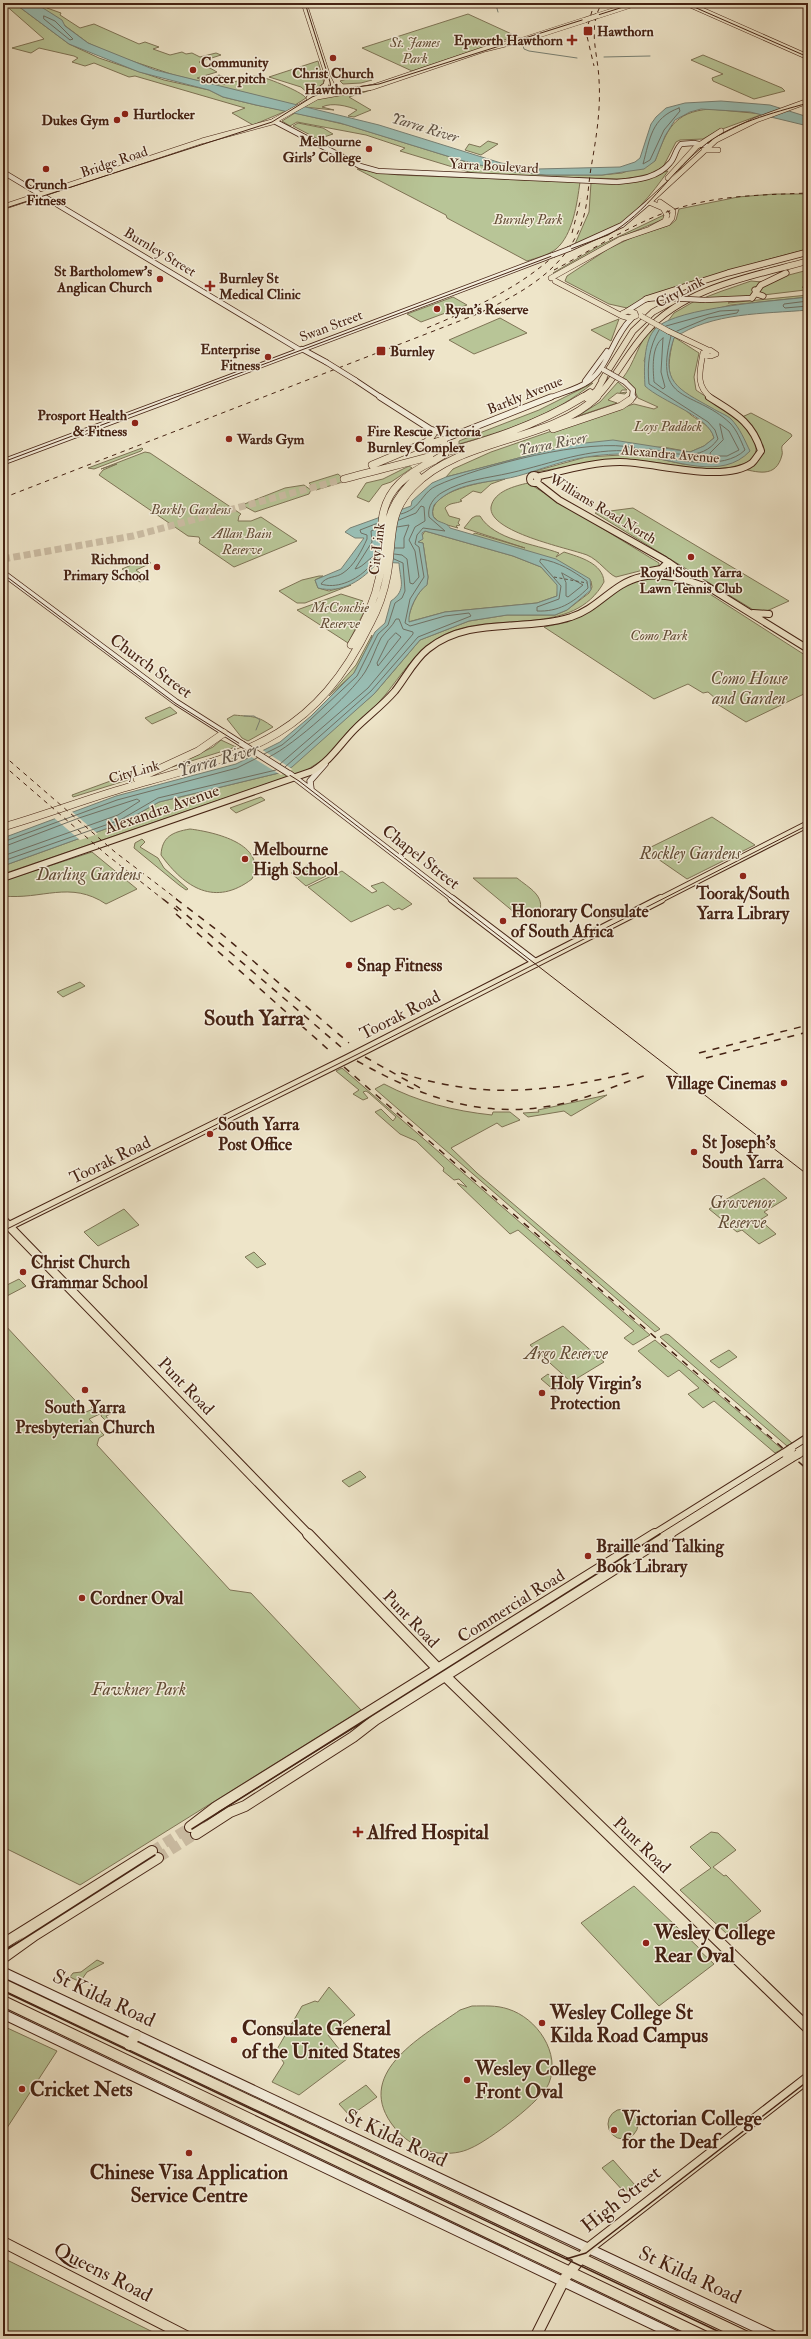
<svg xmlns="http://www.w3.org/2000/svg" width="811" height="2339" viewBox="0 0 811 2339" font-family="'IM FELL Double Pica',serif">
<style>
.green{fill:#b8c597;stroke:#7f7456}
.water{fill:#99bfb6;stroke:#788175;fill-rule:evenodd}
.pier{fill:#eee5c9}
.lines{fill:none;stroke-linecap:round;stroke-linejoin:round}
.shore{stroke:#707165;stroke-width:1}
.stream{stroke:#788175;stroke-width:1}
.ferry{stroke:#5f5245;stroke-width:1;stroke-dasharray:3 2.5;stroke-linecap:butt}
.primary-tunnel{stroke:#ccbea5;stroke-width:10;stroke-dasharray:10 5;stroke-linecap:butt}
.motorway-tunnel{stroke:#ccbea5;stroke-width:7;stroke-dasharray:7 3.5;stroke-linecap:butt}
.secondary-far3-casing{stroke:#462314;stroke-width:6}
.secondary-far2-casing{stroke:#462314;stroke-width:7}
.secondary-far1-casing{stroke:#462314;stroke-width:9}
.secondary-casing{stroke:#462314;stroke-width:11}
.primary-far3-casing{stroke:#462314;stroke-width:6}
.primary-far2-casing{stroke:#462314;stroke-width:8}
.primary-far1-casing{stroke:#462314;stroke-width:10}
.primary-casing{stroke:#462314;stroke-width:12}
.trunk-far1-casing{stroke:#462314;stroke-width:10}
.trunk-casing{stroke:#462314;stroke-width:12}
.motorway-far1-casing{stroke:#462314;stroke-width:7}
.motorway-casing{stroke:#462314;stroke-width:8}
.secondary-far3{stroke:#f4eedc;stroke-width:4.5}
.secondary-far2{stroke:#f4eedc;stroke-width:5.5}
.secondary-far1{stroke:#f4eedc;stroke-width:7}
.secondary{stroke:#f4eedc;stroke-width:9}
.primary-far3{stroke:#eee5c9;stroke-width:5}
.primary-far2{stroke:#eee5c9;stroke-width:6}
.primary-far1{stroke:#eee5c9;stroke-width:8}
.primary{stroke:#eee5c9;stroke-width:10}
.trunk-far1{stroke:#eee5c9;stroke-width:8}
.trunk{stroke:#eee5c9;stroke-width:10}
.motorway-far1{stroke:#eee5c9;stroke-width:5.5}
.motorway{stroke:#eee5c9;stroke-width:7}
.tram-far1{stroke:#462314;stroke-width:1}
.tram{stroke:#462314;stroke-width:1.5}
.rail-far1{stroke:#462314;stroke-width:1;stroke-dasharray:4.5 4.5;stroke-linecap:butt}
.rail{stroke:#462314;stroke-width:1.5;stroke-dasharray:7 7;stroke-linecap:butt}
.secondary-bridge-far1-casing{stroke:#462314;stroke-width:6;stroke-linecap:butt}
.secondary-bridge-casing{stroke:#462314;stroke-width:7;stroke-linecap:butt}
.primary-bridge-far1-casing{stroke:#462314;stroke-width:6;stroke-linecap:butt}
.primary-bridge-casing{stroke:#462314;stroke-width:10;stroke-linecap:butt}
.motorway-bridge-casing{stroke:#462314;stroke-width:8;stroke-linecap:butt}
.secondary-bridge-far1{stroke:#f4eedc;stroke-width:4.5}
.secondary-bridge{stroke:#f4eedc;stroke-width:5.5}
.primary-bridge-far1{stroke:#eee5c9;stroke-width:5}
.primary-bridge{stroke:#eee5c9;stroke-width:8}
.motorway-bridge{stroke:#eee5c9;stroke-width:7}
.poi-dot{fill:#8f2418;stroke:#f4eedc;stroke-width:1.5}
.labels{text-anchor:middle;dominant-baseline:central;stroke-width:3;stroke-linejoin:round;paint-order:stroke}
.far-poi-label{font-size:14px;font-weight:bold;fill:#462314;stroke:#f4eedc;text-anchor:start}
.far-park-label{font-size:14px;font-style:italic;fill:#624c35;stroke:#f4eedc}
.far-street-label{font-size:14px;fill:#462314;stroke:#f4eedc}
.far-water-label{font-size:15px;font-style:italic;fill:#5f5245;stroke:#f4eedc}
.street-label{font-size:17px;fill:#462314;stroke:#f4eedc}
.park-label{font-size:17px;font-style:italic;fill:#624c35;stroke:#f4eedc}
.poi-label{font-size:17px;font-weight:bold;fill:#462314;stroke:#f4eedc;text-anchor:start}
.water-label{font-size:18px;font-style:italic;fill:#5f5245;stroke:#f4eedc}
.near-poi-label{font-size:20px;font-weight:bold;fill:#462314;stroke:#f4eedc;text-anchor:start}
.near-street-label{font-size:20px;fill:#462314;stroke:#f4eedc}
.district-label{font-size:21px;font-weight:bold;fill:#462314;stroke:#f4eedc}
</style>
<rect width="100%" height="100%" fill="#eee5c9"/>
<filter id="stains"><feTurbulence type="fractalNoise" baseFrequency=".005" numOctaves="4"/><feColorMatrix values="0 0 0 0 .2 0 0 0 0 .09 0 0 0 0 .02 0 0 0 .5 -.17"/></filter>
<radialGradient id="worn" r=".72"><stop offset=".6" stop-color="#630" stop-opacity="0"/><stop offset="1" stop-color="#630" stop-opacity=".3"/></radialGradient>
<path class="green" d="M 3,3 L 14,3 L 69,44 L 99,58 L 164,80 L 209,90 L 223,97 L 256,105 L 286,111 L 253,125 L 232,113 L 245,108 L 135,76 L 129,77 L 94,63 L 85,66 L 72,62 L 78,58 L 74,56 L 39,48 L 31,53 L 12,48 L 44,39 Z
M 35,3 L 47,3 L 44,5 L 49,7 L 47,8 L 61,13 L 60,15 L 80,28 L 94,24 L 139,44 L 145,42 L 159,47 L 153,49 L 170,55 L 182,52 L 186,54 L 192,53 L 200,57 L 216,53 L 221,55 L 199,62 L 217,72 L 197,78 L 203,80 L 219,75 L 225,77 L 211,82 C 234,89 236,77 256,76 C 261,75 303,92 306,98 L 295,105 L 174,75 L 117,56 L 88,43 Z
M 468,14 L 516,36 L 412,71 L 362,48 Z
M 703,55 L 782,88 L 785,91 L 754,99 L 713,81 L 712,78 L 723,74 L 691,60 Z
M 318,61 L 324,83 L 309,94 L 301,87 L 269,77 Z
M 361,75 L 372,80 L 361,83 L 343,84 L 340,81 Z
M 369,90 L 371,90 L 349,97 L 371,110 L 354,117 L 348,116 L 357,110 C 348,106 332,102 322,107 L 334,110 L 304,107 L 319,98 Z
M 710,109 L 763,114 L 717,131 L 703,139 L 680,140 L 676,142 L 663,167 L 649,174 L 626,179 L 479,175 L 400,151 L 405,148 L 366,135 L 297,122 L 290,126 L 282,121 L 295,113 L 347,125 L 460,160 L 504,171 L 546,175 L 602,175 L 622,173 L 655,161 C 667,130 673,112 710,109 Z
M 298,123 L 323,128 L 333,134 L 318,139 L 293,126 Z
M 488,141 L 498,144 L 481,155 L 465,150 L 469,144 L 480,147 Z
M 357,169 L 398,175 L 580,182 C 577,203 573,235 556,249 C 549,255 536,258 527,261 L 447,218 L 446,215 Z
M 668,171 C 652,194 632,219 607,232 C 597,237 585,240 575,244 L 589,212 L 591,183 L 617,183 Z
M 774,194 L 808,194 L 808,249 L 762,261 L 650,296 L 627,308 L 609,304 L 565,281 L 567,276 L 608,249 L 633,237 L 670,225 L 676,220 L 679,209 L 738,197 Z
M 666,214 L 664,219 L 616,239 L 556,274 L 553,273 L 599,246 Z
M 808,270 L 808,286 L 802,287 L 805,290 L 738,298 L 728,303 L 808,295 L 808,297 L 731,305 L 668,321 L 674,313 L 693,302 L 722,291 L 751,281 L 762,282 Z
M 453,297 L 467,305 L 421,322 L 407,314 Z
M 500,318 L 527,333 L 474,354 L 449,340 Z
M 619,319 L 611,341 L 591,330 Z
M 652,328 L 655,328 L 644,361 C 659,378 673,400 691,415 C 700,422 711,425 714,438 L 704,446 L 690,452 L 663,447 L 530,455 L 446,477 L 453,469 L 491,452 L 598,415 L 634,404 L 654,409 L 658,407 L 638,398 L 633,387 L 622,379 C 635,363 638,342 652,328 Z
M 674,337 L 699,353 L 694,377 L 696,390 C 714,403 772,433 752,460 C 712,481 659,457 616,460 C 587,462 557,469 528,473 L 586,457 L 621,455 L 640,455 L 683,464 L 719,465 L 731,419 C 715,410 679,395 672,380 C 666,369 671,348 674,337 Z
M 618,382 L 627,390 L 622,390 L 620,393 L 627,392 L 625,394 L 617,393 L 608,400 L 617,403 L 578,416 L 600,402 Z
M 593,383 C 553,416 507,430 459,444 L 459,441 L 539,410 Z
M 751,413 L 791,434 L 792,436 L 782,446 C 781,449 783,452 782,455 C 776,479 757,472 739,468 L 744,467 L 761,451 L 742,417 Z
M 142,448 L 143,449 L 141,451 L 94,469 L 88,468 Z
M 145,452 L 150,453 L 241,514 L 239,516 L 238,521 L 251,521 L 261,517 L 297,541 L 234,567 L 199,543 L 200,540 L 199,537 L 188,536 L 99,475 L 103,470 L 117,464 L 101,469 Z
M 409,466 L 412,468 L 391,482 L 382,485 L 369,502 L 357,497 L 366,483 L 383,479 Z
M 338,474 L 346,481 L 316,490 L 309,483 Z
M 505,479 L 491,484 L 481,493 L 473,491 L 460,500 L 462,501 C 456,504 450,502 445,508 L 449,516 L 460,519 L 458,523 L 460,525 L 456,526 L 458,528 L 440,523 L 433,516 C 427,490 487,481 505,479 Z
M 528,483 L 659,563 L 659,566 L 616,577 C 608,574 599,560 587,555 C 568,548 488,532 491,507 C 494,491 515,486 528,483 Z
M 304,485 L 311,490 L 309,494 L 255,512 L 242,505 L 285,488 Z
M 633,508 L 789,601 L 760,614 L 595,513 Z
M 476,516 L 480,516 C 494,540 535,544 559,553 L 556,557 L 564,552 C 579,557 603,563 604,582 C 573,638 497,611 448,633 C 419,646 405,670 386,694 C 376,707 363,717 351,728 C 342,737 336,748 327,756 C 322,761 314,765 307,770 L 3,874 L 3,866 L 122,823 L 159,802 L 283,772 L 374,694 L 420,640 L 469,621 L 507,615 L 555,615 L 567,610 L 589,593 L 592,587 L 591,581 L 472,535 L 475,533 L 525,548 L 464,528 L 472,518 Z
M 425,531 L 513,556 L 541,567 L 558,585 L 557,596 L 537,603 L 445,612 L 408,622 C 409,610 417,592 427,584 L 428,577 L 423,543 L 418,542 Z
M 146,559 L 151,563 L 136,570 L 148,579 L 140,582 L 122,569 Z
M 319,576 L 323,576 L 315,580 L 318,588 L 329,591 L 351,585 L 305,603 L 297,603 L 279,591 L 302,580 Z
M 659,578 L 688,580 L 808,657 L 808,692 L 746,722 L 714,702 L 715,698 L 708,692 L 703,693 L 688,684 L 654,699 L 544,627 L 568,622 L 626,584 L 642,579 Z
M 341,594 L 363,601 L 358,608 L 364,612 L 348,643 L 297,610 Z
M 372,635 L 371,640 L 354,673 L 329,696 L 356,665 Z
M 170,707 L 177,713 L 152,724 L 145,718 Z
M 234,715 C 253,717 257,715 273,727 L 248,741 L 242,738 L 227,719 Z
M 221,740 L 236,747 L 172,767 L 213,747 Z
M 127,775 L 131,779 L 73,797 L 72,795 Z
M 261,797 L 265,800 L 236,813 L 230,808 Z
M 712,817 L 755,845 L 687,879 L 645,850 Z
M 190,829 C 214,832 268,844 252,879 C 215,907 185,888 161,855 C 162,837 172,832 190,829 Z
M 142,839 L 145,842 L 140,847 L 158,858 L 164,868 L 188,889 L 186,890 L 179,885 L 134,848 L 135,843 Z
M 92,852 L 137,889 L 106,904 C 70,880 42,900 3,896 L 3,881 Z
M 310,864 L 326,876 L 306,886 L 291,873 Z
M 342,871 L 372,893 L 377,891 L 371,886 L 383,882 L 412,904 L 402,910 L 399,908 L 394,910 L 388,905 L 351,922 L 308,887 Z
M 473,878 L 517,878 C 529,888 546,896 539,913 L 531,918 L 515,913 Z
M 80,982 L 85,986 L 63,997 L 57,992 Z
M 342,1068 L 650,1335 L 633,1345 L 624,1338 L 634,1331 L 518,1230 L 510,1234 L 457,1183 L 467,1187 L 459,1179 L 454,1180 L 443,1171 L 444,1168 L 416,1141 L 400,1134 L 375,1112 L 381,1109 L 393,1121 L 396,1117 L 369,1093 L 366,1091 L 363,1092 L 368,1098 L 363,1100 L 353,1094 L 359,1090 L 336,1071 Z
M 384,1084 C 418,1102 454,1111 492,1115 L 493,1112 L 510,1112 L 520,1120 L 502,1127 L 497,1123 L 451,1148 L 477,1173 L 660,1329 L 655,1332 L 375,1089 Z
M 607,1095 L 571,1116 L 564,1111 L 528,1117 L 523,1113 L 539,1112 L 538,1110 Z
M 764,1178 L 787,1198 L 764,1212 L 768,1215 L 760,1220 L 776,1234 L 759,1244 L 742,1230 L 737,1232 L 709,1209 Z
M 124,1209 L 139,1225 L 98,1246 L 84,1232 Z
M 254,1252 L 266,1264 L 257,1268 L 245,1257 Z
M 19,1279 L 26,1286 L 5,1297 L 3,1287 Z
M 3,1323 L 86,1412 L 93,1409 L 91,1407 L 96,1404 L 101,1409 L 104,1409 L 101,1410 L 103,1412 L 117,1404 L 122,1409 L 106,1416 L 108,1419 L 106,1421 L 101,1416 L 102,1413 L 89,1419 L 104,1435 L 99,1438 L 97,1445 L 230,1590 L 251,1593 L 361,1710 L 80,1885 L 3,1847 Z
M 563,1326 L 604,1362 L 571,1382 L 530,1345 Z
M 666,1334 L 669,1335 L 792,1443 L 787,1446 L 660,1337 Z
M 655,1340 L 782,1449 L 775,1453 L 714,1401 L 703,1408 L 688,1394 L 699,1388 L 679,1370 L 668,1377 L 638,1351 Z
M 729,1350 L 737,1357 L 719,1368 L 710,1361 Z
M 548,1374 L 563,1387 L 555,1391 L 541,1379 Z
M 360,1471 L 366,1477 L 349,1487 L 342,1481 Z
M 711,1832 L 718,1833 L 736,1850 L 713,1867 L 724,1876 L 726,1875 L 761,1911 L 728,1935 L 680,1890 L 711,1868 L 690,1847 Z
M 634,1886 L 700,1949 L 699,1950 L 714,1964 L 659,2006 L 581,1923 Z
M 97,1960 L 104,1963 L 87,1972 L 80,1982 L 70,1977 L 73,1973 L 81,1972 Z
M 329,1987 L 355,2015 L 328,2035 L 347,2059 L 299,2095 L 272,2082 L 284,2063 L 276,2051 L 302,2006 L 315,2001 L 318,2002 Z
M 472,2006 C 484,2006 496,2005 508,2009 C 537,2018 561,2053 549,2083 C 543,2100 488,2141 471,2148 C 461,2153 450,2154 438,2153 C 419,2150 402,2139 391,2123 C 355,2071 425,2035 460,2010 Z
M 3,2026 L 57,2051 L 3,2134 Z
M 366,2085 L 377,2097 L 350,2116 L 339,2104 Z
M608 2124a15 15 0 1 1 30 0a15 15 0 1 1-30 0Z
M 613,2160 L 635,2185 L 625,2193 L 602,2168 Z
M 3,2258 L 161,2336 L 3,2336 Z"/>
<path class="water" d="M 14,3 L 35,3 L 62,20 L 65,26 L 88,43 L 155,70 L 379,125 L 501,163 L 537,169 L 620,167 L 635,162 L 640,158 L 651,124 L 656,117 L 666,108 L 685,103 L 721,101 L 770,105 L 808,117 L 808,126 L 750,112 L 701,109 L 690,112 L 675,120 L 665,136 L 655,161 L 644,169 L 602,175 L 546,175 L 504,171 L 460,160 L 340,123 L 256,105 L 223,97 L 209,90 L 139,72 L 69,44 Z
M 808,297 L 808,310 C 764,314 712,312 674,338 C 659,382 678,389 712,408 C 718,412 727,415 731,419 C 740,428 745,441 750,451 C 722,481 675,460 640,455 C 613,452 583,456 556,464 C 539,469 522,476 504,479 C 480,483 451,485 434,505 C 427,525 447,520 450,528 L 556,559 L 590,579 L 591,590 L 567,610 L 555,615 L 507,615 L 469,621 L 420,640 L 374,694 L 292,767 L 283,772 L 159,802 L 122,823 L 3,866 L 3,838 L 116,796 L 236,764 L 280,742 L 311,716 L 354,673 L 375,632 L 385,623 L 391,601 C 407,590 400,580 399,563 L 378,562 C 363,580 342,594 318,588 L 315,580 L 341,569 L 364,538 L 355,538 L 345,532 L 350,528 L 411,506 L 412,501 L 432,483 L 446,477 L 530,455 L 576,444 L 613,440 L 690,452 L 704,446 L 714,438 C 709,416 662,402 645,386 C 644,370 643,340 656,328 C 678,307 776,301 808,297 ZM 425,531 L 513,556 L 541,567 L 557,585 L 557,596 L 537,603 L 445,612 L 409,622 C 408,610 417,592 427,585 L 428,577 L 423,543 L 418,542 L 423,539 L 422,533 Z"/>
<path class="pier" d="M 261,749 L 292,769 L 293,769 L 281,775 L 250,756 Z
M 70,810 L 98,834 L 80,840 L 53,817 Z"/>
<g class="lines">
<path class="shore" d="M 44,16 L 55,21 L 73,39 L 70,40 L 44,19 Z
M 679,108 L 680,111 L 664,130 L 650,160 L 643,164 C 650,139 651,118 679,108 Z
M 808,301 L 784,304 L 783,306 L 785,308 L 808,306
M 666,326 L 720,311 L 739,310 L 737,313 L 708,318 L 677,331
M 659,330 C 649,347 647,365 649,384 L 708,422 L 715,430 L 718,439 C 701,463 674,453 649,449 L 647,452 C 673,461 724,471 745,450 C 741,441 737,430 730,423 C 693,389 653,405 671,336
M 663,338 L 661,372 L 665,387 L 663,389 L 654,382 C 653,369 651,346 663,338 Z
M 720,424 L 729,431 L 739,450 L 727,456 L 711,456 L 710,453 L 723,440 Z
M 378,523 L 360,530 L 361,533 L 367,535 L 367,539 C 362,550 354,566 343,573 C 336,578 326,576 321,584 C 336,589 354,581 365,571 C 370,567 372,561 378,558
M 395,548 L 404,548 L 404,538 L 409,525 L 397,527
M 379,553 C 369,557 364,567 355,569 L 372,542 L 371,531 L 383,526
M 394,554 L 402,555 L 407,559 L 410,583 L 413,584 L 419,577 L 415,551 L 409,540 L 415,527 L 425,521 L 424,507 L 421,506 L 416,513 L 399,520
M 541,559 C 559,562 573,571 587,581 L 588,588 C 573,603 558,612 537,611 L 537,607 L 559,599 L 561,586 L 540,562 Z
M 562,573 L 583,585 L 568,597 L 566,596 L 566,583 Z
M 396,633 L 401,637 L 378,666 L 377,663 L 388,641 Z
M 264,754 L 282,745 L 294,735 L 357,676 L 378,634 L 388,625 L 395,603 L 402,598 L 405,591 L 403,563 L 394,559
M 269,757 C 294,745 350,695 365,672 C 372,661 375,649 381,638 C 386,631 392,627 396,619 L 399,619 L 403,629 L 413,632 L 413,634 L 368,688 L 280,764
M 285,767 L 371,691 L 418,637 L 471,616 L 469,613 L 445,616 L 410,626 L 405,623 L 410,599 L 424,577 L 419,547 L 415,544 L 417,535 L 423,528 L 445,531 L 429,517 C 427,506 434,497 443,492 C 463,480 488,478 510,473 C 554,463 587,448 633,451 L 635,448 C 590,437 479,466 436,486 C 425,491 421,503 412,509 C 409,511 405,513 401,514
M 3,842 L 117,800 L 237,768 L 257,758
M 3,847 L 79,818 L 137,799 L 140,801 L 118,815 L 3,856
M 3,861 L 120,820 L 158,798 L 276,770"/>
<path class="stream" d="M 496,5 L 498,12
M 522,43 L 524,49 L 529,51 L 577,58
M 604,57 L 650,56
M 244,716 L 254,716 L 260,720 L 256,730"/>
<path class="ferry" d="M 554,577 L 587,583"/>
<path class="primary-tunnel" d="M 152,1851 L 190,1827
M 158,1858 L 196,1834"/>
<path class="motorway-tunnel" d="M 3,559 L 133,536 L 344,479"/>
<g class="secondary-far3-casing">
<path id="secondary-far3" d="M 274,121 L 360,166 L 378,171 L 617,182 C 635,180 657,179 670,163 C 675,158 675,150 681,144 L 694,143 L 708,146
M 3,172 L 300,350
M 569,249 L 622,225 L 649,202
M 705,300 L 752,298
M 627,311 L 646,299 L 669,297
M 302,349 L 326,362
M 355,380 L 382,398
M 585,381 L 607,351
M 625,382 L 633,390 L 632,398
M 174,398 L 553,255
M 549,398 C 561,393 578,389 589,381 C 609,366 613,336 632,318"/>
</g>
<g class="secondary-far2-casing">
<path id="secondary-far2" d="M 380,397 L 430,429 L 450,436
M 630,400 L 633,397
M 442,440 L 551,397
M 3,462 L 177,397
M 3,573 L 176,702 L 242,744
M 290,774 L 454,900
M 311,789 L 310,781 L 325,764"/>
</g>
<g class="secondary-far1-casing">
<path id="secondary-far1" d="M 452,899 L 536,963"/>
</g>
<g class="secondary-casing">
<path id="secondary" d="M 3,1972 L 774,2336
M 3,2014 L 677,2336"/>
</g>
<g class="primary-far3-casing">
<path id="primary-far3" d="M 304,3 L 328,77 L 334,89
M 686,3 L 808,57
M 597,16 L 637,3
M 517,42 L 585,20
M 309,98 L 326,85 L 328,77
M 704,150 L 718,150
M 668,178 L 696,147 L 721,131
M 3,207 L 202,141 L 272,122 L 317,97 L 373,87 L 485,49 L 522,40
M 650,229 L 665,221 L 667,215 L 663,208 L 649,202 L 716,140 L 756,120 L 808,101
M 551,278 L 621,239 L 668,223 L 672,218 L 673,211 L 660,202
M 555,281 L 622,316
M 628,311 L 635,313 L 636,316 L 629,318 L 622,316 L 623,313 Z
M 668,331 L 708,350
M 710,350 L 716,354 L 711,356 L 703,354 Z
M 703,353 C 700,371 695,385 711,398"/>
</g>
<g class="primary-far2-casing">
<path id="primary-far2" d="M530 479a4 4 0 1 1 8 0a4 4 0 1 1-8 0Z
M 536,477 C 563,471 592,462 620,462 C 654,462 723,484 752,463 C 755,460 758,455 761,451 C 752,421 734,413 709,397
M 536,482 L 559,500 L 665,560 L 670,564 L 670,573
M 668,562 L 688,576
M 645,572 L 661,569 L 665,565
M 705,585 L 808,649
M 753,613 L 769,614
M 3,878 L 313,771 C 331,760 341,743 355,729 C 368,716 383,705 395,691 C 406,677 414,660 428,649 C 469,616 525,632 571,617 C 598,609 613,583 641,577 C 664,572 688,580 709,588
M 659,900 L 808,824"/>
</g>
<g class="primary-far1-casing">
<path id="primary-far1" d="M 3,1229 L 347,1059 L 661,899
M 791,1449 L 808,1438
M 798,1454 L 808,1447
M 654,1535 L 785,1453
M 668,1535 L 791,1458"/>
</g>
<g class="primary-casing">
<path id="primary" d="M 190,1827 L 216,1807 L 655,1534
M 196,1834 L 230,1812 L 245,1806 L 353,1737 L 375,1720 L 670,1534
M 3,1944 L 152,1851
M 3,1958 L 35,1935 L 158,1858
M 3,1984 L 745,2336
M 3,2001 L 704,2336
M 129,2045 L 136,2035
M 536,2336 L 565,2278 L 589,2248 L 808,2078"/>
</g>
<g class="trunk-far1-casing">
<path id="trunk-far1" d="M 3,1220 L 309,1535"/>
</g>
<g class="trunk-casing">
<path id="trunk" d="M 308,1534 L 442,1673 L 808,2028
M 3,2242 L 186,2336"/>
</g>
<g class="motorway-far1-casing">
<path id="motorway-far1" d="M 755,290 L 757,294 L 763,296
M 752,298 L 761,285 L 786,273
M 646,299 L 728,273 L 808,252
M 602,380 L 633,331 L 653,312 L 675,300
M 581,398 L 590,392
M 588,398 L 597,390 L 604,378
M 596,398 C 616,378 627,353 646,332 C 684,287 754,276 808,261"/>
</g>
<g class="motorway-casing">
<path id="motorway" d="M 587,398 L 589,397
M 553,429 L 621,406 L 630,400
M 427,445 L 442,440 L 447,447
M 372,465 L 427,442 L 433,434
M 344,479 C 424,457 512,441 583,397
M 382,521 C 385,489 408,473 435,460
M 351,645 C 365,623 375,600 380,575 C 389,531 381,509 418,476
M 137,779 L 198,751 L 224,733
M 3,827 C 45,815 86,799 128,787 C 243,754 313,741 370,624 C 378,609 384,592 387,576 C 394,541 386,515 413,487 C 461,437 548,443 597,397"/>
</g>
<use href="#secondary-far3" class="secondary-far3"/>
<use href="#secondary-far2" class="secondary-far2"/>
<use href="#secondary-far1" class="secondary-far1"/>
<use href="#secondary" class="secondary"/>
<use href="#primary-far3" class="primary-far3"/>
<use href="#primary-far2" class="primary-far2"/>
<use href="#primary-far1" class="primary-far1"/>
<use href="#primary" class="primary"/>
<use href="#trunk-far1" class="trunk-far1"/>
<use href="#trunk" class="trunk"/>
<use href="#motorway-far1" class="motorway-far1"/>
<use href="#motorway" class="motorway"/>
<path class="tram-far1" d="M 305,3 L 330,82 L 331,88 L 327,92
M 685,3 L 808,57
M 3,209 L 272,122 L 312,97 L 327,91 L 379,84 L 636,3
M 3,462 L 608,235 C 648,212 667,176 701,148 C 730,123 773,113 808,103
M 3,574 L 175,703 L 299,781 L 808,1175
M 3,1231 L 364,1051 L 808,825
M 658,1535 L 808,1441"/>
<path class="tram" d="M 192,1829 L 660,1534
M 3,1952 L 155,1855
M 3,1991 L 728,2336
M 566,2259 L 586,2253 L 808,2081"/>
<path class="rail-far1" d="M 592,11 L 586,32 L 594,66
M 572,233 L 581,198
M 554,270 C 594,249 639,219 682,207 C 723,195 765,195 808,193
M 427,328 C 474,308 520,288 558,252
M 3,498 L 475,315 C 519,295 566,270 582,222 C 588,205 588,186 591,168 C 596,139 601,110 599,80 C 598,53 587,28 602,3
M 3,755 L 115,852 L 178,900
M 3,765 L 107,855 L 164,900"/>
<path class="rail" d="M 163,899 L 178,911
M 176,899 L 217,930 L 349,1043
M 176,906 L 341,1047
M 176,914 L 331,1052
M 699,1053 L 808,1025
M 365,1057 L 422,1089
M 706,1058 L 808,1032
M 357,1061 C 427,1100 489,1122 569,1102 C 596,1095 621,1083 647,1075
M 344,1067 L 808,1470
M 401,1073 C 484,1100 550,1092 633,1072"/>
<g class="secondary-bridge-far1-casing">
<path id="secondary-bridge-far1" d="M 553,255 L 569,249
M 666,298 L 705,300
M 326,362 L 355,380
M 604,370 L 625,382"/>
</g>
<g class="secondary-bridge-casing">
<path id="secondary-bridge" d="M 242,744 L 288,773"/>
</g>
<g class="primary-bridge-far1-casing">
<path id="primary-bridge-far1" d="M 585,20 L 597,16
M 641,316 L 668,331"/>
</g>
<g class="primary-bridge-casing">
<path id="primary-bridge" d="M 785,1453 L 791,1449
M 791,1458 L 798,1454"/>
</g>
<g class="motorway-bridge-casing">
<path id="motorway-bridge" d="M 435,460 L 445,454 L 447,447"/>
</g>
<use href="#secondary-bridge-far1" class="secondary-bridge-far1"/>
<use href="#secondary-bridge" class="secondary-bridge"/>
<use href="#primary-bridge-far1" class="primary-bridge-far1"/>
<use href="#primary-bridge" class="primary-bridge"/>
<use href="#motorway-bridge" class="motorway-bridge"/>
</g>
<g class="poi-dot">
<rect x="583" y="26" width="10" height="10" rx="2"/>
<path d="M570 34h4v4h4v4h-4v4h-4v-4h-4v-4h4z"/>
<circle cx="333" cy="58" r="4"/>
<circle cx="193" cy="70" r="4"/>
<circle cx="125" cy="114" r="4"/>
<circle cx="117" cy="120" r="4"/>
<circle cx="369" cy="149" r="4"/>
<circle cx="46" cy="169" r="4"/>
<circle cx="160" cy="279" r="4"/>
<path d="M208 280h4v4h4v4h-4v4h-4v-4h-4v-4h4z"/>
<circle cx="437" cy="309" r="4"/>
<rect x="376" y="346" width="10" height="10" rx="2"/>
<circle cx="268" cy="357" r="4"/>
<circle cx="135" cy="423" r="4"/>
<circle cx="229" cy="439" r="4"/>
<circle cx="359" cy="439" r="4"/>
<circle cx="691" cy="557" r="4"/>
<circle cx="157" cy="567" r="4"/>
<circle cx="245" cy="859" r="4"/>
<circle cx="743" cy="876" r="4"/>
<circle cx="503" cy="921" r="4"/>
<circle cx="349" cy="965" r="4"/>
<circle cx="784" cy="1083" r="4"/>
<circle cx="210" cy="1134" r="4"/>
<circle cx="694" cy="1152" r="4"/>
<circle cx="23" cy="1272" r="4"/>
<circle cx="85" cy="1390" r="4"/>
<circle cx="542" cy="1393" r="4"/>
<circle cx="588" cy="1556" r="4"/>
<circle cx="82" cy="1598" r="4"/>
<path d="M356 1826h4v4h4v4h-4v4h-4v-4h-4v-4h4z"/>
<circle cx="646" cy="1943" r="4"/>
<circle cx="542" cy="2023" r="4"/>
<circle cx="234" cy="2040" r="4"/>
<circle cx="467" cy="2080" r="4"/>
<circle cx="22" cy="2089" r="4"/>
<circle cx="614" cy="2130" r="4"/>
<circle cx="189" cy="2153" r="4"/>
</g>
<g class="labels">
<g class="far-poi-label">
<text x="597" y="31">Hawthorn</text>
<text x="563" y="40" text-anchor="end">Epworth Hawthorn</text>
<text x="201" y="62">Community<tspan x="201" dy="16">soccer pitch</tspan></text>
<text x="333" y="73" text-anchor="middle">Christ Church<tspan x="333" dy="16">Hawthorn</tspan></text>
<text x="133" y="114">Hurtlocker</text>
<text x="109" y="120" text-anchor="end">Dukes Gym</text>
<text x="361" y="141" text-anchor="end">Melbourne<tspan x="361" dy="16">Girls' College</tspan></text>
<text x="46" y="184" text-anchor="middle">Crunch<tspan x="46" dy="16">Fitness</tspan></text>
<text x="152" y="271" text-anchor="end">St Bartholomew's<tspan x="152" dy="16">Anglican Church</tspan></text>
<text x="219" y="278">Burnley St<tspan x="219" dy="16">Medical Clinic</tspan></text>
<text x="445" y="309">Ryan's Reserve</text>
<text x="260" y="349" text-anchor="end">Enterprise<tspan x="260" dy="16">Fitness</tspan></text>
<text x="390" y="351">Burnley</text>
<text x="127" y="415" text-anchor="end">Prosport Health<tspan x="127" dy="16">&amp; Fitness</tspan></text>
<text x="367" y="431">Fire Rescue Victoria<tspan x="367" dy="16">Burnley Complex</tspan></text>
<text x="237" y="439">Wards Gym</text>
<text x="149" y="559" text-anchor="end">Richmond<tspan x="149" dy="16">Primary School</tspan></text>
<text x="691" y="572" text-anchor="middle">Royal South Yarra<tspan x="691" dy="16">Lawn Tennis Club</tspan></text>
</g>
<g class="far-park-label">
<text x="415" y="42">St. James<tspan x="415" dy="16">Park</tspan></text>
<text x="528" y="219">Burnley Park</text>
<text x="668" y="426">Loys Paddock</text>
<text x="191" y="509">Barkly Gardens</text>
<text x="242" y="533">Allan Bain<tspan x="242" dy="16">Reserve</tspan></text>
<text x="340" y="607">McConchie<tspan x="340" dy="16">Reserve</tspan></text>
<text x="659" y="635">Como Park</text>
</g>
<g class="far-street-label">
<text transform="translate(114 162) rotate(-19)">Bridge Road</text>
<text transform="translate(494 166) rotate(3)">Yarra Boulevard</text>
<text transform="translate(160 252) rotate(31)">Burnley Street</text>
<text transform="translate(680 292) rotate(-27)">CityLink</text>
<text transform="translate(331 326) rotate(-21)">Swan Street</text>
<text transform="translate(525 395) rotate(-22)">Barkly Avenue</text>
<text transform="translate(670 454) rotate(5)">Alexandra Avenue</text>
<text transform="translate(603 509) rotate(31)">Williams Road North</text>
<text transform="translate(377 549) rotate(-83)">CityLink</text>
<text transform="translate(134 772) rotate(-16)">CityLink</text>
</g>
<g class="far-water-label">
<text transform="translate(425 128) rotate(17)">Yarra River</text>
<text transform="translate(553 444) rotate(-11)">Yarra River</text>
</g>
<g class="street-label">
<text transform="translate(151 666) rotate(36)">Church Street</text>
<text transform="translate(162 809) rotate(-19)">Alexandra Avenue</text>
<text transform="translate(421 857) rotate(38)">Chapel Street</text>
<text transform="translate(400 1015) rotate(-27)">Toorak Road</text>
<text transform="translate(110 1160) rotate(-26)">Toorak Road</text>
<text transform="translate(186 1386) rotate(46)">Punt Road</text>
<text transform="translate(511 1606) rotate(-32)">Commercial Road</text>
<text transform="translate(411 1619) rotate(46)">Punt Road</text>
<text transform="translate(642 1845) rotate(44)">Punt Road</text>
</g>
<g class="park-label">
<text x="749" y="678">Como House<tspan x="749" dy="20">and Garden</tspan></text>
<text x="690" y="853">Rockley Gardens</text>
<text x="89" y="874">Darling Gardens</text>
<text x="742" y="1202">Grosvenor<tspan x="742" dy="20">Reserve</tspan></text>
<text x="566" y="1353">Argo Reserve</text>
<text x="139" y="1689">Fawkner Park</text>
</g>
<g class="poi-label">
<text x="253" y="849">Melbourne<tspan x="253" dy="20">High School</tspan></text>
<text x="743" y="893" text-anchor="middle">Toorak/South<tspan x="743" dy="20">Yarra Library</tspan></text>
<text x="511" y="911">Honorary Consulate<tspan x="511" dy="20">of South Africa</tspan></text>
<text x="357" y="965">Snap Fitness</text>
<text x="776" y="1083" text-anchor="end">Village Cinemas</text>
<text x="218" y="1124">South Yarra<tspan x="218" dy="20">Post Office</tspan></text>
<text x="702" y="1142">St Joseph's<tspan x="702" dy="20">South Yarra</tspan></text>
<text x="31" y="1262">Christ Church<tspan x="31" dy="20">Grammar School</tspan></text>
<text x="550" y="1383">Holy Virgin's<tspan x="550" dy="20">Protection</tspan></text>
<text x="85" y="1407" text-anchor="middle">South Yarra<tspan x="85" dy="20">Presbyterian Church</tspan></text>
<text x="596" y="1546">Braille and Talking<tspan x="596" dy="20">Book Library</tspan></text>
<text x="90" y="1598">Cordner Oval</text>
</g>
<g class="water-label">
<text transform="translate(218 760) rotate(-16)">Yarra River</text>
</g>
<g class="near-poi-label">
<text x="367" y="1832">Alfred Hospital</text>
<text x="654" y="1932">Wesley College<tspan x="654" dy="23">Rear Oval</tspan></text>
<text x="550" y="2012">Wesley College St<tspan x="550" dy="23">Kilda Road Campus</tspan></text>
<text x="242" y="2028">Consulate General<tspan x="242" dy="23">of the United States</tspan></text>
<text x="475" y="2068">Wesley College<tspan x="475" dy="23">Front Oval</tspan></text>
<text x="30" y="2089">Cricket Nets</text>
<text x="622" y="2118">Victorian College<tspan x="622" dy="23">for the Deaf</tspan></text>
<text x="189" y="2172" text-anchor="middle">Chinese Visa Application<tspan x="189" dy="23">Service Centre</tspan></text>
</g>
<g class="near-street-label">
<text transform="translate(104 1998) rotate(25)">St Kilda Road</text>
<text transform="translate(396 2138) rotate(25)">St Kilda Road</text>
<text transform="translate(621 2199) rotate(-38)">High Street</text>
<text transform="translate(103 2272) rotate(27)">Queens Road</text>
<text transform="translate(690 2275) rotate(25)">St Kilda Road</text>
</g>
<g class="district-label">
<text x="254" y="1018">South Yarra</text>
</g>
</g>
<rect width="811" height="2339" fill="none" stroke="#eee5c9" stroke-width="16"/>
<rect x="4" y="4" width="803" height="2331" fill="none" stroke="#462314" stroke-width="2"/>
<rect x="8" y="8" width="795" height="2323" fill="none" stroke="#462314"/>
<rect width="100%" height="100%" filter="url(#stains)"/>
<rect width="100%" height="100%" fill="url(#worn)"/>
</svg>
